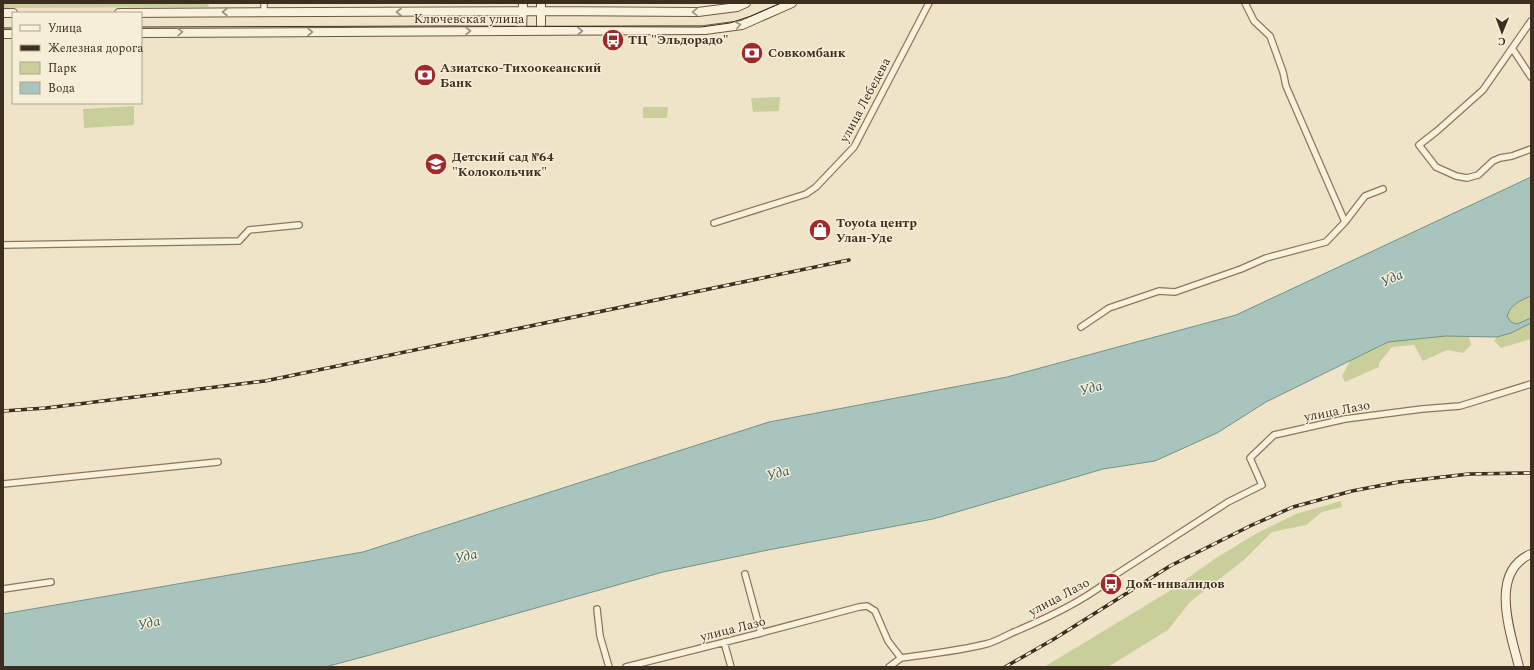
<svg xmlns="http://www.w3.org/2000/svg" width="1534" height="670" viewBox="0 0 1534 670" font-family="Spectral,serif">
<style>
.green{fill:#c9cf9b}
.water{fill:#a9c4bc;stroke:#6f938a}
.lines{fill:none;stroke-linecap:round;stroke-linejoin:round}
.street-casing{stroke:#8d765c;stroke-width:8}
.secondary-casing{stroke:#6f573f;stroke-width:10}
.street{stroke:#faf1dc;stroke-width:5.5}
.secondary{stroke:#faf1dc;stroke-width:8}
.tram{stroke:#3d2e20;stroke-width:1}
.rail-casing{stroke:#3d2e20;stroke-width:3.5}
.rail{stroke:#f7eed8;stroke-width:2;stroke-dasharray:6;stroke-linecap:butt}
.oneway{stroke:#9c907e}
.labels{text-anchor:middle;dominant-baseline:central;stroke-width:3;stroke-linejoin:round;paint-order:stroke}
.street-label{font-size:13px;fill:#3d2e20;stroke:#f7eed8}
.poi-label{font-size:13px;font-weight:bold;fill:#3d2e20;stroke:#f7eed8;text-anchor:start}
.water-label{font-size:14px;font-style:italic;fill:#2f5d5a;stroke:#f7eed8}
</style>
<rect width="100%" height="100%" fill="#f0e4c8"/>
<path class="green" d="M 3,3 L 208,3 L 209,7 L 3,8 Z
M 780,97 L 779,111 L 753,112 L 751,98 Z
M 134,106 L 134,125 L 84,128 L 83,109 Z
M 643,107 L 668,107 L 667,118 L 643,118 Z
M 1531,296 L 1531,318 L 1517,324 L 1511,322 L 1507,317 C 1511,304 1520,301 1531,296 Z
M 1531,323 L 1531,339 L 1501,348 L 1494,341 L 1497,337 L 1511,333 Z
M 1446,336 L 1469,336 L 1471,345 L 1463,353 L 1447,350 L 1423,361 L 1414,345 L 1392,347 L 1379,363 L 1379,367 L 1345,382 L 1342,376 L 1350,361 L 1388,342 Z
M 1341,501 L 1342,507 L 1322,512 L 1306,525 L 1272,532 L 1244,560 L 1190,602 L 1168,630 L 1108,667 L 1044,667 L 1168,592 L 1216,558 L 1257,533 L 1296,514 Z"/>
<path class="water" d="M 1531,177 L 1531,296 C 1520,301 1511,304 1507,316 L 1511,322 L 1517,324 L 1531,318 L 1531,323 L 1511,333 L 1497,337 L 1446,336 L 1388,342 L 1266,402 L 1217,433 L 1155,461 L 1103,469 L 933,519 L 768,550 L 663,572 L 370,655 L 325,667 L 3,667 L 3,614 L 363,552 L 769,422 L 1007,377 L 1236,315 Z"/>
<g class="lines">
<g class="street-casing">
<path id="street" d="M 1245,3 L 1254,21 L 1270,36 L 1283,72 L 1286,86 L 1345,222
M 264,12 L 264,3
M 1531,21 L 1483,90 L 1437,131 L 1419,145 L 1436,167 L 1456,176 L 1467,178 L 1478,175 L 1493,161 L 1500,158 L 1512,156 L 1531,149
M 1512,48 L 1531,77
M 714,223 L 806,194 L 816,187 L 854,147 L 929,3
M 3,245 L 239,241 L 249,230 L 299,225
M 1081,327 L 1109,308 L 1159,291 L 1175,292 L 1241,269 L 1266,258 L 1326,242 L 1345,222 L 1365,196 L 1383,189
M 3,484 L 218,462
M 745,574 L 761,633
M 3,589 L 51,582
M 597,609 L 600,636 L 609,667
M 724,642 L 731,667
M 901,658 C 929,654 958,651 986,644 C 995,642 1005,636 1014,632 C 1045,619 1090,598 1115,575 L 1228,502 L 1262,485 L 1250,458 L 1274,435 L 1345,419 L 1422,409 L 1460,406 L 1531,384
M 626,667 L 761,633 L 859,607 L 867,606 L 875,611 L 888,641 L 901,658
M 889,667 L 901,658"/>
</g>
<g class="secondary-casing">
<path id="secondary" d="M 541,3 L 541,31
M 3,13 L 13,13
M 119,13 L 541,11 L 698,12 L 737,7 L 746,3
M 522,31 L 523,3
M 141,33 L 705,30 L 742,25 L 792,3
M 3,34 L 13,34
M 1519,667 C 1511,634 1488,572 1531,554"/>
</g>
<use href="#street" class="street"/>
<use href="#secondary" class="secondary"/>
<path class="tram" d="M 141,27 L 446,26 L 701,27 L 730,23 L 751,16 L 781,3
M 3,28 L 13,28"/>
<g class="rail-casing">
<path id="rail" d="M 3,411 L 46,408 L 265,381 L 849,260
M 1005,667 L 1054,639 L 1170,566 L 1252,525 L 1293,507 L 1352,491 L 1399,482 L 1469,474 L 1531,473"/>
</g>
<use href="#rail" class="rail"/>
</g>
<defs><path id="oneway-chevron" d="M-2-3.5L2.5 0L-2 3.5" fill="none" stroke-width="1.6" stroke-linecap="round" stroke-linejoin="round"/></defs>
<g class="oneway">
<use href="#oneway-chevron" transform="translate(225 12) rotate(180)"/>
<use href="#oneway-chevron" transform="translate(399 12) rotate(180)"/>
<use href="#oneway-chevron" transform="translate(695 12) rotate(179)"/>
<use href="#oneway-chevron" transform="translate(738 25) rotate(-11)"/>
<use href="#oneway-chevron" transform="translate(468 31)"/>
<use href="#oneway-chevron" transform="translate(580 31)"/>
<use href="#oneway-chevron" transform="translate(180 32) rotate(-1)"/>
<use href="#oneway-chevron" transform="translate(310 32)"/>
</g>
<defs>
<g id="bus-disc" transform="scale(1.15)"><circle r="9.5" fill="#9e2a2b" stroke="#f7eed8"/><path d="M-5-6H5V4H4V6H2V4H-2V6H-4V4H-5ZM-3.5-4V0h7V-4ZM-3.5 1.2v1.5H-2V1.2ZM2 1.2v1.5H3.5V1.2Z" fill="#fff"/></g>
<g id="bank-disc" transform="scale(1.15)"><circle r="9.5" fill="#9e2a2b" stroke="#f7eed8"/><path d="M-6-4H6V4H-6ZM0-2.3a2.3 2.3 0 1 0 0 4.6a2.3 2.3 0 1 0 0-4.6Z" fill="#fff"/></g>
<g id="school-disc" transform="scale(1.15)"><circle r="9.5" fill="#9e2a2b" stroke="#f7eed8"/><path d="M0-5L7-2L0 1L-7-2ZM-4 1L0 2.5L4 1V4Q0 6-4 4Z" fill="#fff"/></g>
<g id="shop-disc" transform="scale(1.15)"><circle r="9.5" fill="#9e2a2b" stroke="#f7eed8"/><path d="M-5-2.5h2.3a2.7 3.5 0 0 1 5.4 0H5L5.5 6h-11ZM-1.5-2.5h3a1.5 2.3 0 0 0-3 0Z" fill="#fff"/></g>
</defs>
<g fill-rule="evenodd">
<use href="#bus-disc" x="613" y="40"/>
<use href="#bank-disc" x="752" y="53"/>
<use href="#bank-disc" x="425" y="75"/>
<use href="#school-disc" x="436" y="164"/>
<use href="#shop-disc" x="820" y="230"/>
<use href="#bus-disc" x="1111" y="584"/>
</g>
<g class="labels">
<g class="street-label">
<text x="469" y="19">Ключевская улица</text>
<text transform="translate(865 100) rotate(-62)">улица Лебедева</text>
<text transform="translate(1337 411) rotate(-11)">улица Лазо</text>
<text transform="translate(1059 597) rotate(-28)">улица Лазо</text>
<text transform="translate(733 629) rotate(-14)">улица Лазо</text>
</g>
<g class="poi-label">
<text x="628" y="40">ТЦ "Эльдорадо"</text>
<text x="768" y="53">Совкомбанк</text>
<text x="440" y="68">Азиатско-Тихоокеанский<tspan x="440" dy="15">Банк</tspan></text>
<text x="452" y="157">Детский сад №64<tspan x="452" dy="15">"Колокольчик"</tspan></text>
<text x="836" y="223">Toyota центр<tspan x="836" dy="15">Улан-Уде</tspan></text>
<text x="1126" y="584">Дом-инвалидов</text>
</g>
<g class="water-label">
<text transform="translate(1392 278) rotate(-24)">Уда</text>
<text transform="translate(1091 388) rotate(-15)">Уда</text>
<text transform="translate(778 473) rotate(-15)">Уда</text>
<text transform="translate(466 556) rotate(-12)">Уда</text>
<text transform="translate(149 623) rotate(-12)">Уда</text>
</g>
</g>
<rect width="1534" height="670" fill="none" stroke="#3d2e20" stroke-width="8"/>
<rect x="12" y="12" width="130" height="92" fill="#f7eed8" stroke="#ada18e"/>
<rect x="20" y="25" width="20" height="6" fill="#faf1dc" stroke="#ada18e"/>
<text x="48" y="32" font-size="12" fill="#3d2e20">Улица</text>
<rect x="20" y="45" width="20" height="6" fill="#3d2e20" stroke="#ada18e"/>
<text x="48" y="52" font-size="12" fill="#3d2e20">Железная дорога</text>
<rect x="20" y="62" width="20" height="12" fill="#c9cf9b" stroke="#ada18e"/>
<text x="48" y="72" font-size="12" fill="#3d2e20">Парк</text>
<rect x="20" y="82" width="20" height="12" fill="#a9c4bc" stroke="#ada18e"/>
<text x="48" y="92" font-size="12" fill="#3d2e20">Вода</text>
<g transform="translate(1502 32) rotate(181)" stroke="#f7eed8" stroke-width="3" paint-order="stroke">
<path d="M0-3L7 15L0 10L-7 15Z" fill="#3d2e20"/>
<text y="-6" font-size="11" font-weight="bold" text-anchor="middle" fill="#3d2e20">С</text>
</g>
</svg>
